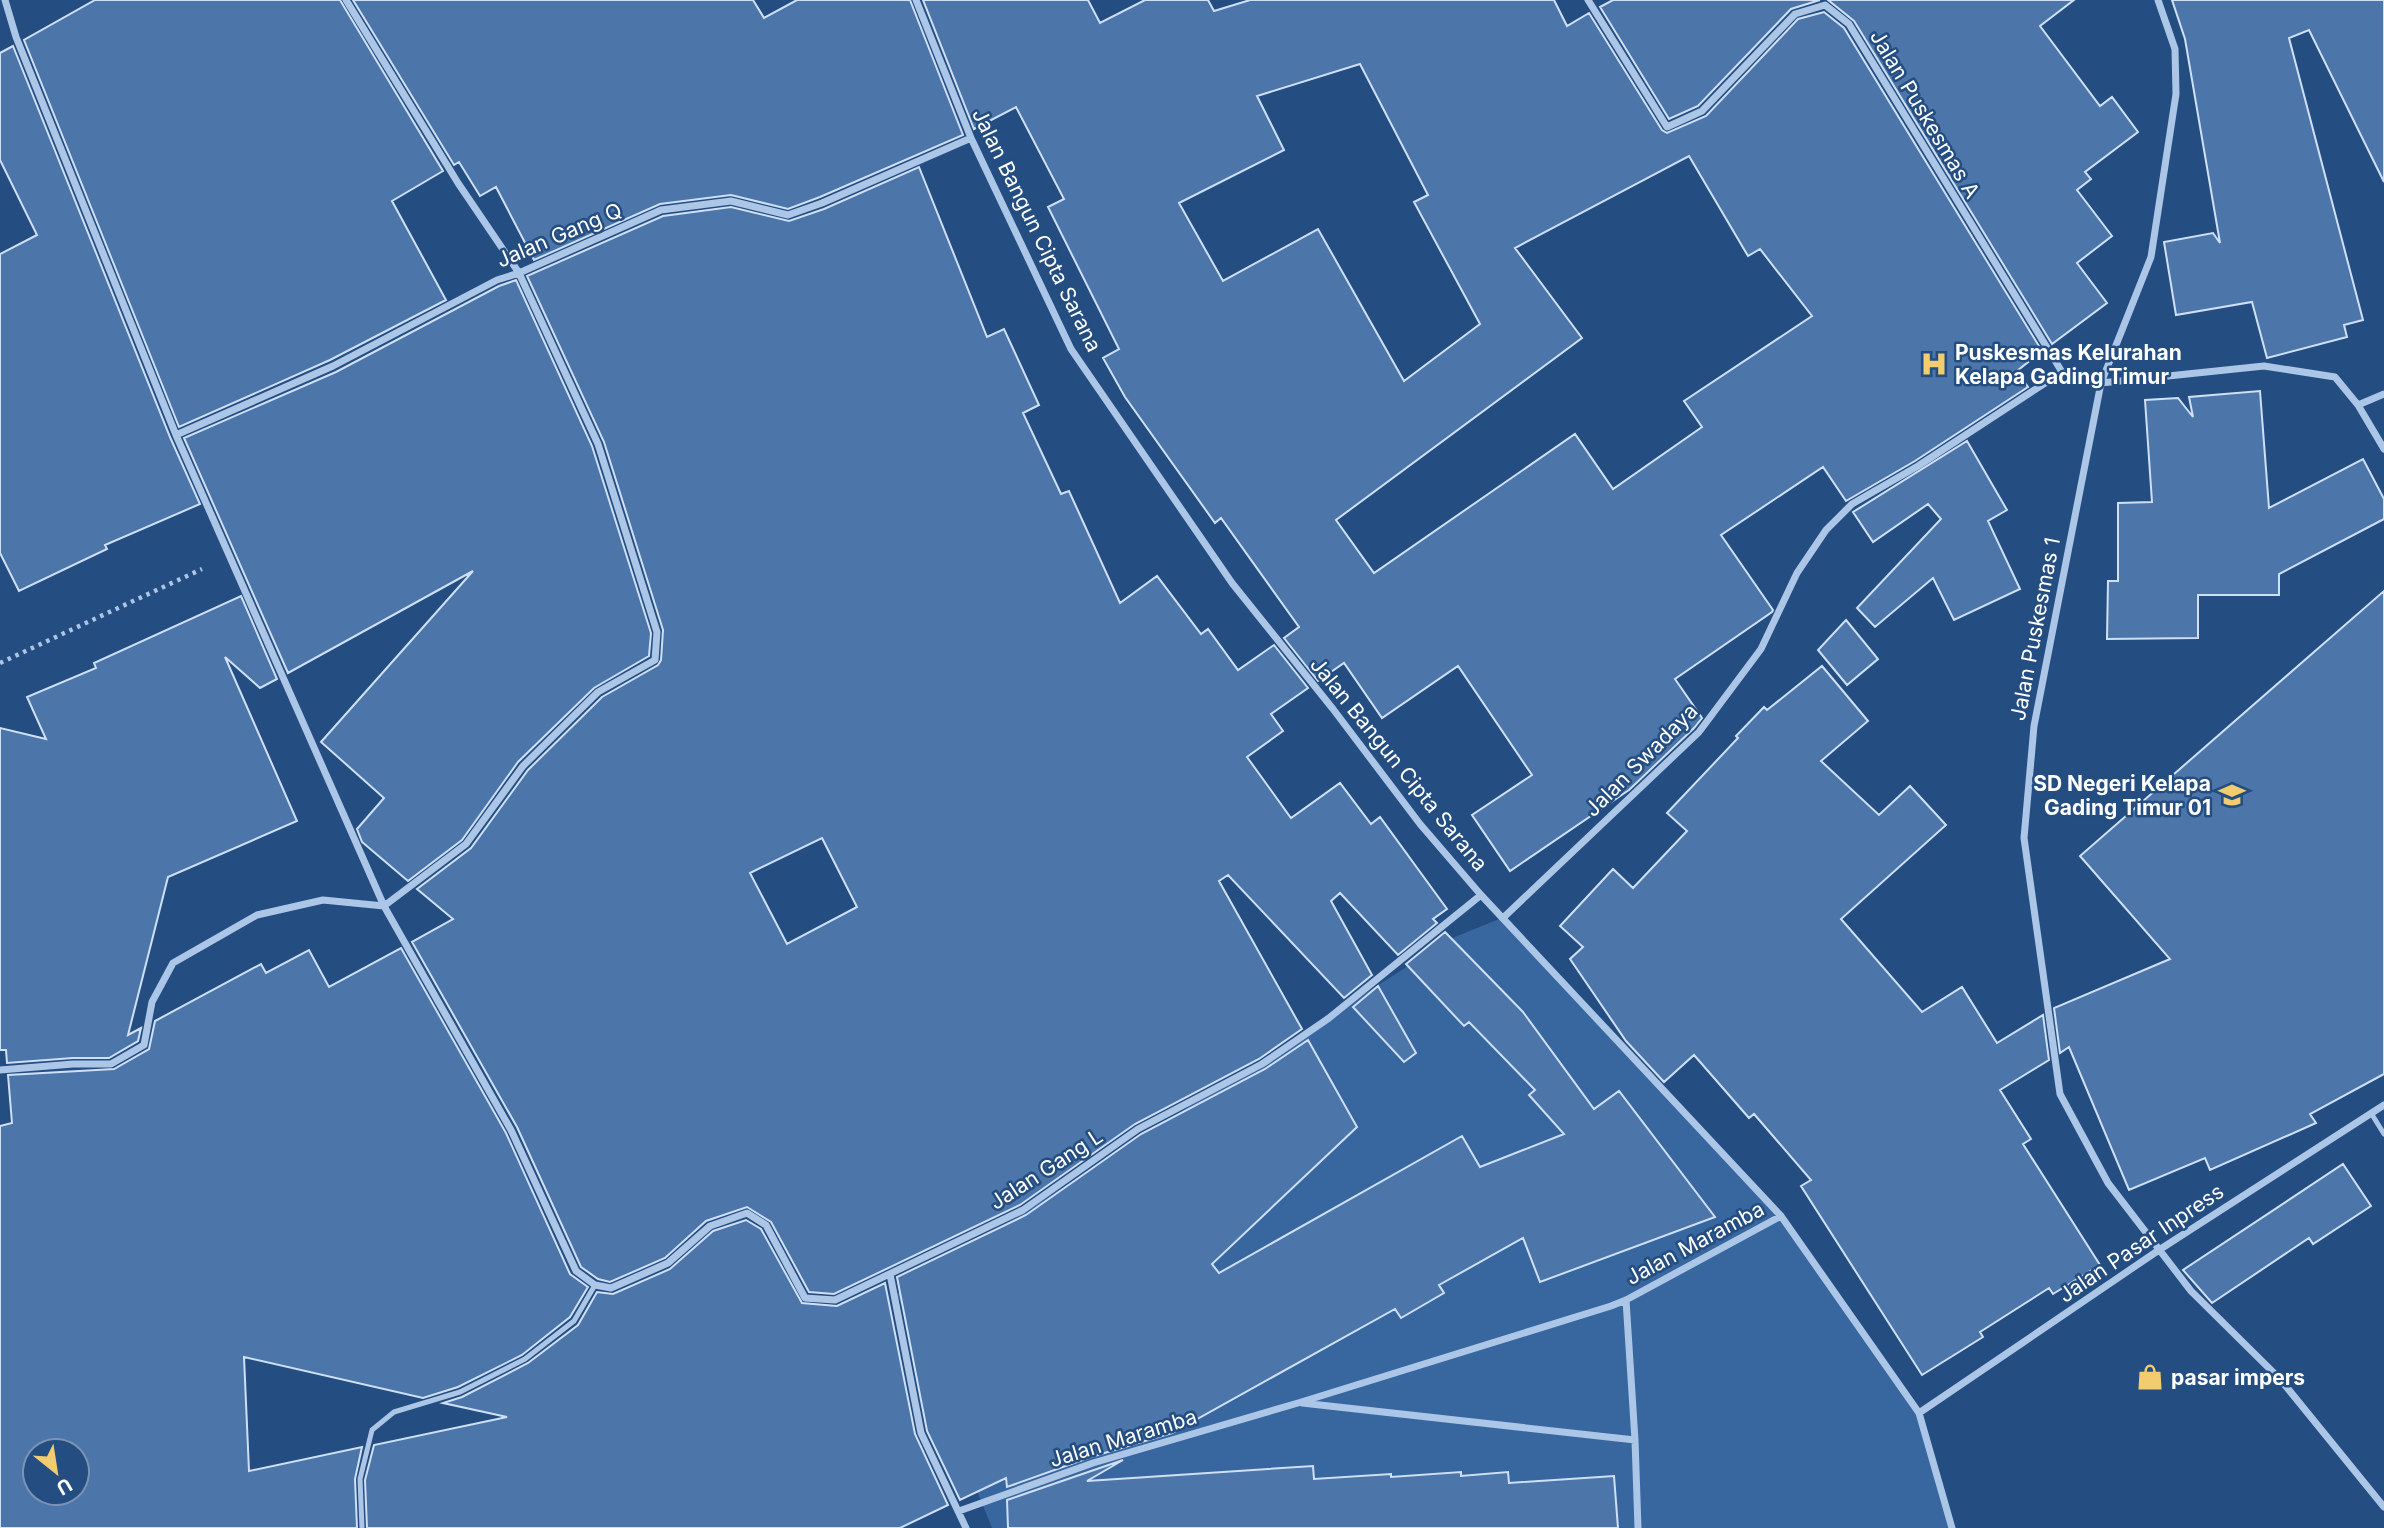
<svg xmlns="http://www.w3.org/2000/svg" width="2384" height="1528" viewBox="0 0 2384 1528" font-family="Inter,sans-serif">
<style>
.green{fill:#38669f}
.building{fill:#4c76aa;stroke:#cfe0f6;stroke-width:2;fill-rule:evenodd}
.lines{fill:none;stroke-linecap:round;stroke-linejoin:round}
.path{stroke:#abc6e7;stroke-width:4.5;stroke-dasharray:3.5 5;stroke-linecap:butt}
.service{stroke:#abc6e7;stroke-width:5}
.minor{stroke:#abc6e7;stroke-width:7}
.labels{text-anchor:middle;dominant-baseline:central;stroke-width:5;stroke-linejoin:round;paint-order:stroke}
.street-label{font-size:21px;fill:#fff;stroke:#244d81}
.poi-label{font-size:21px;font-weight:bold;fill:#fff;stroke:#244d81;text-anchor:start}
</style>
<rect width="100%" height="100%" fill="#244d81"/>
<path class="green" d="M 1504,917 L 1781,1216 L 1919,1413 L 1952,1528 L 992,1528 L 897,1294 L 1450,939 Z"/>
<path class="building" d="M 95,0 L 340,0 L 443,171 L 392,201 L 446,300 L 330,360 L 179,427 L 24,40 Z
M 353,0 L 753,0 L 764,18 L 797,0 L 910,0 L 963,135 L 820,197 L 788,209 L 731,195 L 660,204 L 534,260 L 496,187 L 480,196 L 459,162 L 454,165 Z
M 923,0 L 1088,0 L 1100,23 L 1145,0 L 1208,0 L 1214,11 L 1250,0 L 1554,0 L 1567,26 L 1589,13 L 1662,130 L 1667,133 L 1706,116 L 1798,19 L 1824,12 L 1844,28 L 2042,351 L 2017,371 L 2028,387 L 1915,461 L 1846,501 L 1823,467 L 1721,535 L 1773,610 L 1772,612 L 1675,679 L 1702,718 L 1694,728 L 1629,790 L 1510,871 L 1472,815 L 1532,775 L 1458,666 L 1382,718 L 1344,663 L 1318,681 L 1284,638 L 1299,627 L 1221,518 L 1215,523 L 1125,397 L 1103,358 L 1119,349 L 1048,207 L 1064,199 L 1016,107 L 974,129 ZM 1360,64 L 1428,195 L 1414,202 L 1480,324 L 1404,381 L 1318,229 L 1223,281 L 1179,203 L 1284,150 L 1257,96 ZM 1689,156 L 1748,256 L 1760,249 L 1812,316 L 1684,401 L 1702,427 L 1613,489 L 1575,434 L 1374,573 L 1336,520 L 1582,338 L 1515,248 Z
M 1613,0 L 1820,0 L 1791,9 L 1698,106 L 1669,119 L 1600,7 Z
M 1828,0 L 2074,0 L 2040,26 L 2100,106 L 2112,97 L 2138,132 L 2085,172 L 2091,179 L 2077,190 L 2112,236 L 2077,263 L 2107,303 L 2052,344 L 1854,21 Z
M 2172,0 L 2384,0 L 2384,182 L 2309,30 L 2289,38 L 2363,320 L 2344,325 L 2347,337 L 2267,358 L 2252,302 L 2176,315 L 2164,242 L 2213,233 L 2220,243 L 2185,39 Z
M 13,46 L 170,437 L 200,504 L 105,545 L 107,549 L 19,591 L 0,553 L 0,254 L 37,235 L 0,160 L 0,53 Z
M 919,167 L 987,337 L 1004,329 L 1039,405 L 1023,413 L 1061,494 L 1069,491 L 1120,603 L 1157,576 L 1201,634 L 1208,629 L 1238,670 L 1274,645 L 1308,688 L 1271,714 L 1283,731 L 1247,757 L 1291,818 L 1340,783 L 1371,824 L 1380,817 L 1447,909 L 1433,919 L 1437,923 L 1398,955 L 1340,893 L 1331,901 L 1372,975 L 1344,998 L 1228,875 L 1219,881 L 1302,1029 L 1259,1059 L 1135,1124 L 1020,1205 L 834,1294 L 809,1292 L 771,1222 L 747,1207 L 706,1221 L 665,1258 L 610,1282 L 598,1279 L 581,1267 L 517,1127 L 412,942 L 453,919 L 417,889 L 471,848 L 528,770 L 602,697 L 658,665 L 661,660 L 663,630 L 604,442 L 527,276 L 663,216 L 731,207 L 789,221 L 824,209 ZM 822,838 L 857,907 L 787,944 L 750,873 Z
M 516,280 L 592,446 L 651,633 L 649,656 L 594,688 L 518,762 L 462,840 L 408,881 L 362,842 L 357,829 L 384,798 L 321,742 L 473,571 L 288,673 L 184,438 L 336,372 L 499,286 Z
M 2260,391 L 2269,508 L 2363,459 L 2384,499 L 2384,519 L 2279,574 L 2279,595 L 2198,595 L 2198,638 L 2107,639 L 2108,581 L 2118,581 L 2118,503 L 2152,502 L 2145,400 L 2178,398 L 2193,417 L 2189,397 Z
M 1967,441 L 2007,510 L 1988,521 L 2020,589 L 1954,620 L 1933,578 L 1875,627 L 1857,608 L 1941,519 L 1928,504 L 1873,542 L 1853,512 Z
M 2384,591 L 2384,1074 L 2310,1114 L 2316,1123 L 2210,1170 L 2205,1158 L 2129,1190 L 2069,1047 L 2060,1053 L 2054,1008 L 2170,959 L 2080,856 Z
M 241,596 L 277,679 L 260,688 L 225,657 L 297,821 L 168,877 L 128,1035 L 141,1028 L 138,1041 L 109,1058 L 73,1058 L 7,1063 L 6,1050 L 0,1050 L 0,728 L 46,739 L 27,697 L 96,668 L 94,663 Z
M 1846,620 L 1878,659 L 1847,685 L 1818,650 Z
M 1822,666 L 1868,721 L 1821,761 L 1879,815 L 1910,786 L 1946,825 L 1841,919 L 1922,1012 L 1962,987 L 1997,1043 L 2043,1015 L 2049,1060 L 2000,1090 L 2031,1139 L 2023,1144 L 2100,1265 L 2053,1294 L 2049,1288 L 1980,1332 L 1983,1337 L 1922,1375 L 1801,1186 L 1811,1180 L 1754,1114 L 1749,1118 L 1694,1055 L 1664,1082 L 1626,1041 L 1570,959 L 1583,947 L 1560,926 L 1613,869 L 1633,888 L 1687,831 L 1667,813 L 1738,738 L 1736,736 L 1764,707 L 1767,710 Z
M 1445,932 L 1523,1012 L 1594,1109 L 1619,1091 L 1715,1217 L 1540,1282 L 1523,1238 L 1439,1285 L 1444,1293 L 1401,1318 L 1395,1309 L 1172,1433 L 1091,1457 L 1007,1487 L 1006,1478 L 960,1500 L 927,1431 L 897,1277 L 1026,1215 L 1141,1134 L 1265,1069 L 1308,1040 L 1357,1127 L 1212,1264 L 1219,1273 L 1462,1136 L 1480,1167 L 1564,1134 L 1529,1095 L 1535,1090 L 1469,1022 L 1464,1026 L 1406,964 Z
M 401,948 L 506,1133 L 570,1274 L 588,1287 L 570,1317 L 522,1355 L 458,1387 L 423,1398 L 244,1357 L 249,1471 L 362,1447 L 355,1479 L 357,1528 L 0,1528 L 0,1126 L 12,1123 L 8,1075 L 114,1069 L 149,1049 L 155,1021 L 261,964 L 266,973 L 309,950 L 329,987 ZM 35,1451 L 77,1451 L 77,1493 L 35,1493 Z
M 1378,986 L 1416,1053 L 1404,1062 L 1353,1007 Z
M 2343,1164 L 2371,1206 L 2313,1244 L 2309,1238 L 2212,1303 L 2183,1270 Z
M 746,1220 L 761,1229 L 802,1303 L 837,1306 L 885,1283 L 915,1434 L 948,1505 L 900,1528 L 367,1528 L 365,1480 L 374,1445 L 507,1417 L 443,1403 L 462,1397 L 528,1363 L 578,1325 L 597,1292 L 613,1294 L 670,1269 L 713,1231 Z
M 1123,1460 L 1087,1481 L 1313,1466 L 1314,1479 L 1391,1474 L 1391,1477 L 1461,1472 L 1461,1476 L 1508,1472 L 1509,1483 L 1614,1476 L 1618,1528 L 1008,1528 L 1007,1500 Z"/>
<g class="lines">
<path class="path" d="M 0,663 L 202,569"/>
<path class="service" d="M 2371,1113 L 2384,1134
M 362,1528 L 360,1479 L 372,1430 L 394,1412 L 460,1392 L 525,1359 L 574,1321 L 595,1285"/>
<path class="minor" d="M 5,0 L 16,37 L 176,435 L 384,906 L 511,1130 L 576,1271 L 595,1285 L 611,1288 L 668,1263 L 710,1226 L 747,1213 L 766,1225 L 805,1298 L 835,1300 L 1023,1210 L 1138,1129 L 1262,1064 L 1329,1018 L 1481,895
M 916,0 L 971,138 L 1071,349 L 1232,583 L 1333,709 L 1420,824 L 1481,895 L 1781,1216 L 1919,1413 L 1952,1528
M 1588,0 L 1667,127 L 1702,111 L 1795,14 L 1825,5 L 1849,24 L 2062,372 L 2101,383 L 2264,366 L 2335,377 L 2358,405 L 2384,449
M 2158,0 L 2175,49 L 2176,94 L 2151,257 L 2101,383 L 2034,726 L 2024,838 L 2060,1094 L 2108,1183 L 2191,1291 L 2280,1379 L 2384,1507
M 2358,405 L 2384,394
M 176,435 L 333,366 L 497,280 L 519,273 L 661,210 L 731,201 L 788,215 L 822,203 L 971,138
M 1504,917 L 1699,732 L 1761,649 L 1797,573 L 1826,530 L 1852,504 L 1918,466 L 2062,372
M 0,1070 L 73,1064 L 111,1064 L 144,1045 L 152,1002 L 173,963 L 257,915 L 323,900 L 384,906 L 466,844 L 523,766 L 598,692 L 655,660 L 657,632 L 598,444 L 519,273 L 458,183 L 346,0
M 890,1274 L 921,1433 L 966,1528
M 1626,1300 L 1635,1440 L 1638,1528
M 1302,1403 L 1635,1440
M 1919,1413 L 2159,1250 L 2384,1105
M 959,1511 L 1093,1463 L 1298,1403 L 1611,1306 L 1626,1300 L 1781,1216"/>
</g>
<defs>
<g id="hospital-bare" transform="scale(2.1)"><path d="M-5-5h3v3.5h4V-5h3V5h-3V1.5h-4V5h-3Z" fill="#f2cc6f" stroke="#244d81" stroke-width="2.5" paint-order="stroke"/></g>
<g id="school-bare" transform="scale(2.1)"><path d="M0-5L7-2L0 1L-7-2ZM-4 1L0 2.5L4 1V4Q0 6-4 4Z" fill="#f2cc6f" stroke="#244d81" stroke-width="2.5" paint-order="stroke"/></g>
<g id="shop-bare" transform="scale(2.1)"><path d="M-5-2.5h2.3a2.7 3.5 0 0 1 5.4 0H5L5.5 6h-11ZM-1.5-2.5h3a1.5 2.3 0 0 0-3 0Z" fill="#f2cc6f" stroke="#244d81" stroke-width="2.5" paint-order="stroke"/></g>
</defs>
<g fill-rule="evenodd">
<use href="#hospital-bare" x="1934" y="364"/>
<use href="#school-bare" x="2232" y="795"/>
<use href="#shop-bare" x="2150" y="1377"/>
</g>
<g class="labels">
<g class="street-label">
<text transform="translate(1925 114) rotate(59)">Jalan Puskesmas A</text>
<text transform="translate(1037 230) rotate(64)">Jalan Bangun Cipta Sarana</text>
<text transform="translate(559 235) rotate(-23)">Jalan Gang Q</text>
<text transform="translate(2035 629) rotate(-79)">Jalan Puskesmas 1</text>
<text transform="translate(1641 760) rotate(-45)">Jalan Swadaya</text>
<text transform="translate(1399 764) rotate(51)">Jalan Bangun Cipta Sarana</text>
<text transform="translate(1046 1169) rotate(-33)">Jalan Gang L</text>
<text transform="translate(1695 1243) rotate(-28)">Jalan Maramba</text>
<text transform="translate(2141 1243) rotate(-34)">Jalan Pasar Inpress</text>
<text transform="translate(1123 1438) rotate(-17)">Jalan Maramba</text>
</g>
<g class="poi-label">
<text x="1955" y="352">Puskesmas Kelurahan<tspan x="1955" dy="24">Kelapa Gading Timur</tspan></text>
<text x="2211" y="783" text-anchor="end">SD Negeri Kelapa<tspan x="2211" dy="24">Gading Timur 01</tspan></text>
<text x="2171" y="1377">pasar impers</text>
</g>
</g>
<g transform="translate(56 1472) rotate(150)"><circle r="33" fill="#244d81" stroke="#7c94b3" stroke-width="2"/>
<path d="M0-5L12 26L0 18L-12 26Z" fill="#f2cc6f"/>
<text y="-10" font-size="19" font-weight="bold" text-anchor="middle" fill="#ffffff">U</text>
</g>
</svg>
